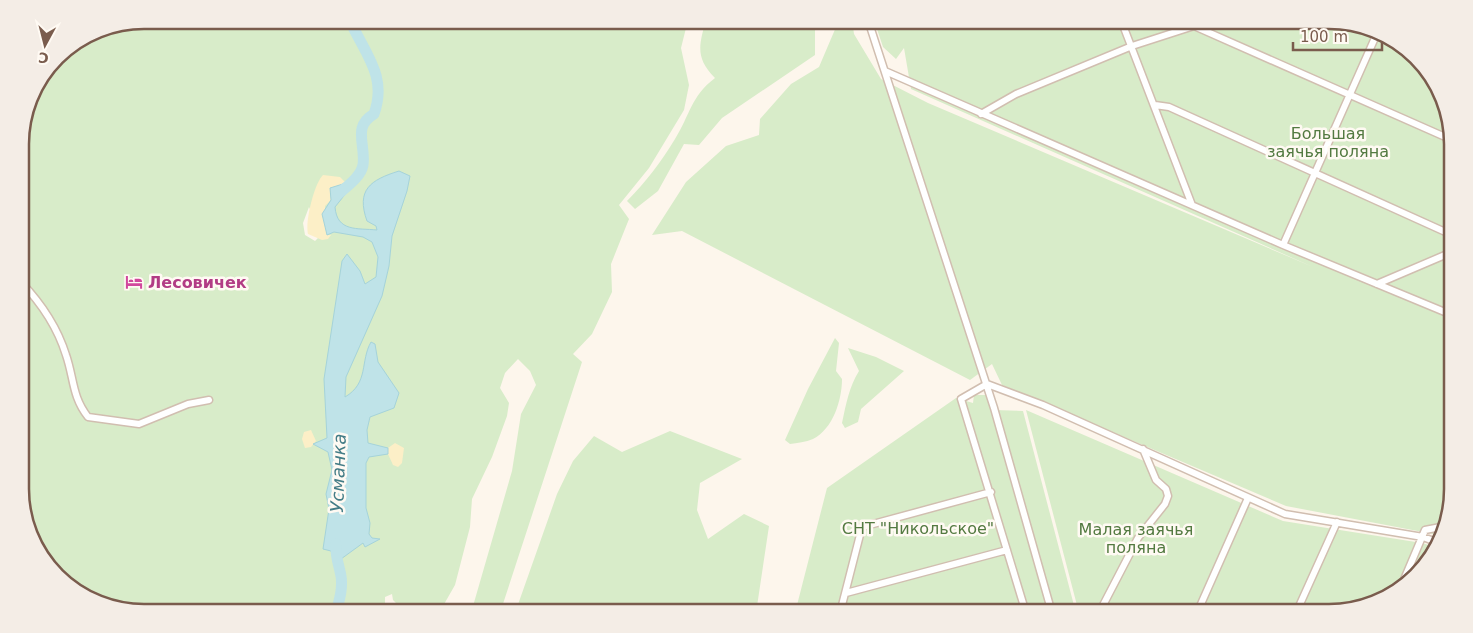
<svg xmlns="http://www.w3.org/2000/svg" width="1473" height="633" viewBox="0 0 1473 633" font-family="'DejaVu Sans',sans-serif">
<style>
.green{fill:#d8ecc9;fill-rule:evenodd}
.sand{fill:#fcefc7}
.water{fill:#bfe3e8;stroke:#a5d3da}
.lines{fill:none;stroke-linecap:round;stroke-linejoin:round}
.river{stroke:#bfe3e8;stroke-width:11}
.minor-casing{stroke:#d1beb0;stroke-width:9}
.minor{stroke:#fff;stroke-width:6}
.labels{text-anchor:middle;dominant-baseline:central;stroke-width:5;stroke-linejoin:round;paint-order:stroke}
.park-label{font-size:16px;fill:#537a41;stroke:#fffaf3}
.hotel-label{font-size:16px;font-weight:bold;fill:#b23c85;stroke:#fffaf3;text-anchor:start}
.water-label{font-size:18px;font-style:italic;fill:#437c86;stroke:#fffaf3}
.rim{fill:none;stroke:#7a5c4d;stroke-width:2.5}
</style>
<rect width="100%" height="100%" fill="#fdf6ec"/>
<path class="green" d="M 144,20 L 688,20 L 681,48 L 689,85 L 684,110 L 649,168 L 619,205 L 629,219 L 611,264 L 612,292 L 592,334 L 573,354 L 582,362 L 500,613 L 471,613 L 512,471 L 521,414 L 536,385 L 530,371 L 518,359 L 505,373 L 500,388 L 509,403 L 507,416 L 492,457 L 472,499 L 470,527 L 455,585 L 439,613 L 393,613 L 397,604 L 393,600 L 392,594 L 385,597 L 385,613 L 144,613 L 97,604 L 46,565 L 21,506 L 20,135 L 33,89 L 62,51 L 97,29 ZM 309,207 L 317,225 L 318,238 L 315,241 L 305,235 L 303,223 Z
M 706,20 L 815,20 L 815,55 L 722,118 L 699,145 L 684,144 L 658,191 L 635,209 L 627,201 C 646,182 661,162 675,139 C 690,115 691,96 715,78 C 695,58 699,45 706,20 Z
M 839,20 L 852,20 L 854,34 L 881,79 L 928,103 L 1313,267 L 911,89 L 904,48 L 896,59 L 883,47 L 874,20 L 1329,20 L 1376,29 L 1427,68 L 1452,127 L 1453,489 L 1444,536 L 1286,506 L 1002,385 L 992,364 L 970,380 L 682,231 L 652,235 L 686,182 L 726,146 L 759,135 L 760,119 L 791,84 L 819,67 Z
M 835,338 L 839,343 L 836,371 L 842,379 C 842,400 833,429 813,439 C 806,442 797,443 790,444 L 785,440 L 808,389 Z
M 848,348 L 876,357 L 904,371 L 861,409 L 858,422 L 845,428 L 842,423 C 846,404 849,387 859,371 Z
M 974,395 L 987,395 L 994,410 L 1023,411 L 1076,613 L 795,613 L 827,488 L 956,398 L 973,403 Z
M 1026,410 L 1283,521 L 1422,543 L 1435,547 L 1404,588 L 1337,613 L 1079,613 Z
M 670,431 L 742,459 L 700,483 L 697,510 L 708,539 L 744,514 L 769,526 L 756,613 L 515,613 L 557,494 L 573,461 L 594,436 L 622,452 Z"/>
<path class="sand" d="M 323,175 L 340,177 L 346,183 L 330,188 L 331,200 L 325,206 L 327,235 L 331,235 L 328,239 L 322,240 L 308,234 C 305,222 314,184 323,175 Z
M 311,430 L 316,441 L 311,447 L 305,448 L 302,439 L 304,432 Z
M 395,443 L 404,448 L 402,463 L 398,467 L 393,465 L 388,454 L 388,448 Z"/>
<path class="water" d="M 399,171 L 410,176 L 407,191 L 392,236 L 389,266 L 382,296 L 346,377 L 345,397 C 369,383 360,361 371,342 L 375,344 L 378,362 L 399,393 L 394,408 L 370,417 L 367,430 L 368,443 L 388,448 L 388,454 L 369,457 L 366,463 L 366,508 L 370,523 L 369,534 L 372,538 L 380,539 L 365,547 L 363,543 L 341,559 L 335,559 L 331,551 L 323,549 L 329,509 L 326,494 L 332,470 L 328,452 L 313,444 L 327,438 L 324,379 L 342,261 L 347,254 L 360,271 L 365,284 L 376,277 L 378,257 L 372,242 L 363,237 L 334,232 L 327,235 L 322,214 L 331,200 L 330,188 L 346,183 L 351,187 L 335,207 C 337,232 357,228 377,230 L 376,226 L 367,221 C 356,190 370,180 399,171 Z"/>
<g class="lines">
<path class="river" d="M 337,195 C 346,187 361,177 363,165 C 366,144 352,127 374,114 C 387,78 367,56 352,25 L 352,20
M 336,544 C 335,556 339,565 341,576 C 343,589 339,601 336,613"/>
<g class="minor-casing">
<path id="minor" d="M 868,20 L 994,408 L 1052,613
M 1121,20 L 1192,205
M 885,71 L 1283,245 L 1452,315
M 1155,105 L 1169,107 L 1452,235
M 981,114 L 1016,94 L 1132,46 L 1194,26 L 1452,140
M 1283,245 L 1378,31
M 21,282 C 41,303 57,326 66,355 C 74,378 72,397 88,417 L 139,424 L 188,404 L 209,400
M 1377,284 L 1452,252
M 1400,589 L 1425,530 L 1446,526
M 846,593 L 1007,550
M 840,613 L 862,527 L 991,492
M 1008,613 L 1025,608
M 1026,613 L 961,399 L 987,384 L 1043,405 L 1285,514 L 1423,537 L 1439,543
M 1099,613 L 1138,538 L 1165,504 L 1168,496 L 1166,489 L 1156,480 L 1143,449
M 1197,613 L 1248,498
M 1296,613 L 1337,522"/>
</g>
<use href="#minor" class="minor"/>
</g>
<defs>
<g id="hotel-bare" transform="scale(1.35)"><path d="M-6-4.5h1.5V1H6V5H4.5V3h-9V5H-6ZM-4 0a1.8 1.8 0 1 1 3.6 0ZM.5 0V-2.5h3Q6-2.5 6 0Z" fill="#d1479c" stroke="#fffaf3" stroke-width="2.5" paint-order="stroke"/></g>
</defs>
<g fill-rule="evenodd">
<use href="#hotel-bare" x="134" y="282"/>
</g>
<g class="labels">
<g class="park-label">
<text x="1328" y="133">Большая<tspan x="1328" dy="18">заячья поляна</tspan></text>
<text x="918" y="528">СНТ "Никольское"</text>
<text x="1136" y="529">Малая заячья<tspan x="1136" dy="18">поляна</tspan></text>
</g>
<g class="hotel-label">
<text x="148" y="282">Лесовичек</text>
</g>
<g class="water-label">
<text transform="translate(338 473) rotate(-88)">Усманка</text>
</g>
</g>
<path d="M0 0H1473V633H0ZM144 29H1329A115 115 0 0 1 1444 144V489A115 115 0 0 1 1329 604H144A115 115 0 0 1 29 489V144A115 115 0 0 1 144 29Z" fill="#f4ede6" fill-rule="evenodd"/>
<path class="rim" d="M144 29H1329A115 115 0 0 1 1444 144V489A115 115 0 0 1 1329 604H144A115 115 0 0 1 29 489V144A115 115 0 0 1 144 29Z"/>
<g transform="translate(45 45) rotate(187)" stroke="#fffaf3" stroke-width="4" paint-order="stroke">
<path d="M0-4L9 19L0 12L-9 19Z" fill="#7a5c4d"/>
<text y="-8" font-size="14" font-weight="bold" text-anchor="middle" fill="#7a5c4d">С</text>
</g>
<path d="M1293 42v8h89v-8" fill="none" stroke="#7a5c4d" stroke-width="2.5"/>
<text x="1300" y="42" font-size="15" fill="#7a5c4d" stroke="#fffaf3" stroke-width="4" paint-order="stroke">100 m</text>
</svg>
